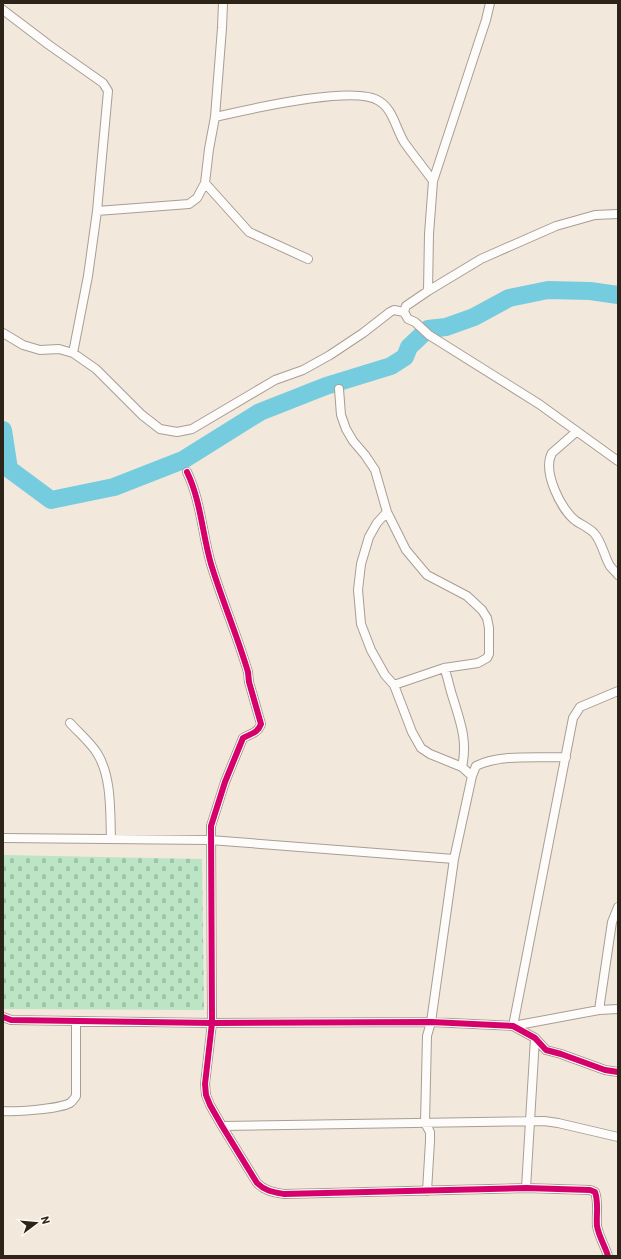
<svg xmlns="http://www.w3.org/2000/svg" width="621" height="1259" viewBox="0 0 621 1259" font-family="Barlow,sans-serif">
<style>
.cemetery{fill:url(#cemetery-stones)}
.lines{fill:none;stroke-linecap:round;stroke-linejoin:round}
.river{stroke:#74ccde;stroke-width:18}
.minor-casing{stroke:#a79e94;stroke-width:10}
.minor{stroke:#fdfcfa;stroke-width:8}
.cycleway-casing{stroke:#fef9f3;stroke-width:8}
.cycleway{stroke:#d6006c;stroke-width:6}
</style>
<defs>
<pattern id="cemetery-stones" width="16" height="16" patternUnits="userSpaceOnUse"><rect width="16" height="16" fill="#bbe5c4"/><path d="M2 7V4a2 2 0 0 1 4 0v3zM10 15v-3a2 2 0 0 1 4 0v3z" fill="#a1c4a8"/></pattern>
</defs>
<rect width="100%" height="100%" fill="#f3e8dc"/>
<path class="cemetery" d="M 3,855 L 202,859 L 204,1010 L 3,1009 Z"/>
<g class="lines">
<path class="river" d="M 3,430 L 9,469 L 51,500 L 114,487 L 183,460 L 260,412 L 326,386 L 391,366 L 405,357 L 409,347 L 428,329 L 446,327 L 474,317 L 509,298 L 548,290 L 590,291 L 618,295"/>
<g class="minor-casing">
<path id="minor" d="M 490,3 L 486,20 L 433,181 L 429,234 L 428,291 L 406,306 L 404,312 L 408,319 L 415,322 L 429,335 L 539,404 L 618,461
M 3,10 L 49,45 L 103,83 L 108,91 L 97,211
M 215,117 C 246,110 355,84 379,101 C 393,109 396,129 404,142 C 413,155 424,168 433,181
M 205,183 L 249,232 L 308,259
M 428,291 L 481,259 L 556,226 L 595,215 L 618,214
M 3,333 L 23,345 L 40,350 L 59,349 L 73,353 L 96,369 L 142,415 L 160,429 L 177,432 L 192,429 L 275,380 L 303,370 L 330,355 L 363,333 L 390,312 L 394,310 L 404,312
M 73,353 L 88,276 L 97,211 L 189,204 L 197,198 L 205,183 L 209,149 L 215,117 L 222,28 L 223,3
M 339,389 L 341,415 L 346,429 L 353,441 L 365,455 L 375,470 L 387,512 L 406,550 L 427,575 L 467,596 L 482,610 L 487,618 L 489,628 L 489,654 L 487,658 L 478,663 L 444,668 L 394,685
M 576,432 L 552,453 C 542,471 561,510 576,521 C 582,525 589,528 594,533 C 602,542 604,556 610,566 C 612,569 616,572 618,575
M 187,472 C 201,501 202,533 211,564 C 222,600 237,635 248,672 L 249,682 L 261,724 C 258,733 250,734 243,738 L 225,782 L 211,826 L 212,1023 L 205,1084 L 206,1095 L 210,1105 L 222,1126 L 257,1183 C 265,1191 273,1192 284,1194 L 526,1188 L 590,1190 L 595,1192 C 599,1203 596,1215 597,1226 C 599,1237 605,1246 608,1256
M 387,512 L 377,523 L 369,537 L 361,564 L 358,590 L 361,624 L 371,650 L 385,675 L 394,685 L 412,732 L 421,748 L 430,754 L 462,767 L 472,776
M 444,668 C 448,677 449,686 452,695 C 460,721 468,740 462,767
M 618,691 L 580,707 L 573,718 L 513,1026 L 599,1010 L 618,1009
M 70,723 C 79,733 90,742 97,753 C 112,777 110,812 111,839
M 3,838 L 210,840 L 454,859
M 599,1010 L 612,922 L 618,907
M 3,1017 L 11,1020 L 212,1023 L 431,1022 L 513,1026 L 535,1038 L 546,1050 L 561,1054 L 605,1070 L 618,1072
M 3,1111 C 16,1112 59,1109 70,1103 C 73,1101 74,1099 76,1096 L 76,1021
M 222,1126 L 544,1121 L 558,1123 L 618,1137
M 526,1188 L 535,1038
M 427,1191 L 430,1141 L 430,1132 L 425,1123 L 427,1036 L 431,1022 L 454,859 L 472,776 L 476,766 C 500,754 538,758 566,757"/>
</g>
<use href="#minor" class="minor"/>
<g class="cycleway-casing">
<path id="cycleway" d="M 187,472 C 201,501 202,533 211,564 C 222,600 237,635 248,672 L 249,682 L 261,724 C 258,733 250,734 243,738 L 225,782 L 211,826 L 212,1023 L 205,1084 L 206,1095 L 210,1105 L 222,1126 L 257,1183 C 265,1191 273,1192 284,1194 L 526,1188 L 590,1190 L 595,1192 C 599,1203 596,1215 597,1226 C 599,1237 605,1246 608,1256
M 3,1017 L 11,1020 L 212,1023 L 431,1022 L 513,1026 L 535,1038 L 546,1050 L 561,1054 L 605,1070 L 618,1072"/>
</g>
<use href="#cycleway" class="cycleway"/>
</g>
<rect width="621" height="1259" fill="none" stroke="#2d2419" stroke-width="8"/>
<g transform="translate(36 1223) rotate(74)" stroke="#fef9f3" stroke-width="3" paint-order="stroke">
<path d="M0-3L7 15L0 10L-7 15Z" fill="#2d2419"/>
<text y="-6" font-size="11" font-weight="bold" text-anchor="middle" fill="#2d2419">N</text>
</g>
</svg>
